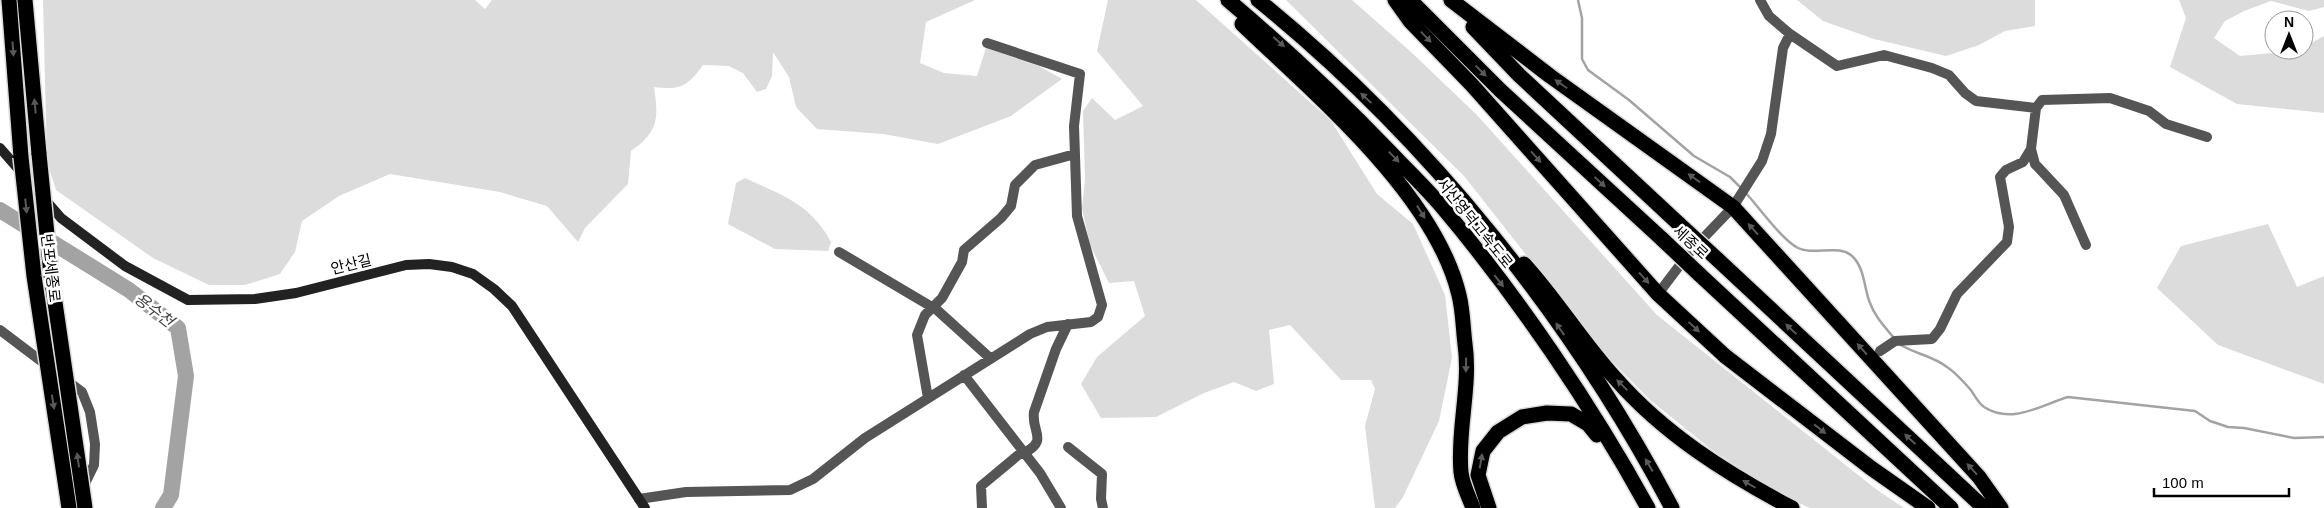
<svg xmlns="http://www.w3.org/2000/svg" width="2324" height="508" viewBox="0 0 2324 508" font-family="Arial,'Noto Sans KR',sans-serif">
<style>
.green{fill:#dcdcdc}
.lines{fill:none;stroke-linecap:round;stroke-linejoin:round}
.stream{stroke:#a3a3a3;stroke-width:2.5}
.river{stroke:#a3a3a3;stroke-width:16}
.highway-casing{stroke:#dbdbdb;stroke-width:18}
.street{stroke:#555;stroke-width:10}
.secondary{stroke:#222;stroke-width:10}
.highway{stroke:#000;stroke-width:15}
.highway-bridge-casing{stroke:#dbdbdb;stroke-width:18;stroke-linecap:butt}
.highway-bridge{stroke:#000;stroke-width:15}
.oneway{fill:#595959}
.labels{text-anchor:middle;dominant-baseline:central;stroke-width:5;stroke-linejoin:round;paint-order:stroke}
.street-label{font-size:15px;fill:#000;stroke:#fff}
.water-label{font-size:16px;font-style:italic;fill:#444;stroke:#fff}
</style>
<rect width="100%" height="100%" fill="#fff"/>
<path class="green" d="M 43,0 L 475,0 L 485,9 L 492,0 L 975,0 L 926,22 L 920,63 L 944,73 L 977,76 L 986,48 L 1039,66 L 1062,79 L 1011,116 L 938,144 L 883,134 L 817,129 L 796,107 L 789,77 L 773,52 L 772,76 L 766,89 L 757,92 L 743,73 L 729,66 L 703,65 C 687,87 681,90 654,87 C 659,119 658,132 631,151 L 628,184 L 585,228 L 578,242 L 547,206 L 500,192 L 390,174 L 339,196 L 302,221 L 295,252 L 280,274 L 245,285 L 209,285 L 153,258 L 56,190 L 47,162 Z
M 1108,0 L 1196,0 L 1331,121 L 1377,194 L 1413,224 L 1445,295 L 1452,358 L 1439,421 L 1403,497 L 1395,508 L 1375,508 L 1365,426 L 1375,389 L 1371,380 L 1341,380 L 1290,325 L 1269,330 L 1274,384 L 1256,391 L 1234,382 L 1204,393 L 1156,417 L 1101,418 L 1081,384 L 1097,357 L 1145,316 L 1134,281 L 1109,283 L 1090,245 L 1082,208 L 1085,179 L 1083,111 L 1092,98 L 1115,120 L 1143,106 L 1097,51 Z
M 1286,0 L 1352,0 L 1411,52 L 1476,114 L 1657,315 L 1877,490 L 1904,508 L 1810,508 L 1777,493 L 1712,450 L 1650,400 L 1600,349 L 1464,176 Z
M 1797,0 L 2035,0 L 2035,26 L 2005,31 L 1979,45 L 1946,56 L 1874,39 L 1823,21 Z
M 2179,0 L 2324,0 L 2324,7 L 2309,11 L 2271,1 L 2244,11 L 2225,21 L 2214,38 L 2240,56 L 2304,50 L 2304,47 L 2324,36 L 2324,113 L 2237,104 L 2170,67 L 2186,18 Z
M 745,178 C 782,195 811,204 831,242 L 828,251 L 775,249 L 728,224 L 736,183 Z
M 2268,224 L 2297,287 L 2324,276 L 2324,384 L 2218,345 L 2157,288 L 2181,246 Z"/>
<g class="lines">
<path class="stream" d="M 1578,0 L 1582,18 L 1582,59 L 1588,70 L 1629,100 L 1694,156 L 1730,177 L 1741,188
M 1745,192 C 1758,206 1782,240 1798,248 C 1814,256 1840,243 1853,257 C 1865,269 1864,289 1870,303 C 1875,317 1885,327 1894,338
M 1899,344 C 1915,354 1933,356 1947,367 C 1956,373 1963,381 1970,389 C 1974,394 1978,403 1984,407 C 2012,425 2041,405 2068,397 L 2195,411 L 2210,421 L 2228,427 L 2244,428 L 2294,438 L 2324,437"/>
<path class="river" d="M 0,210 L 129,290 L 178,328 L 186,376 L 171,495 L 163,508"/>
<g class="highway-casing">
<path id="highway" d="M 9,0 L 21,157
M 25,0 L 39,154
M 1228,0 C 1285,48 1339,99 1391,153 C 1408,171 1427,189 1443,208 C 1518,297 1592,406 1648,508
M 1258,0 C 1427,137 1570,315 1672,508
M 1395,0 L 1410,21 L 1472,85 L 1658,294 L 1725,356 L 1871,468 L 1928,508
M 1410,0 L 1500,90 L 1662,239
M 1451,0 L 1550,76 L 1733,207 L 1979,477 L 2001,508
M 1242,24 C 1316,95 1435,194 1459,295 C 1463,311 1463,328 1465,344 C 1471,387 1457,430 1461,472 C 1462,484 1469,497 1473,508
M 1473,27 L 1519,75 L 1679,224
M 1717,259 L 1984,508
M 1524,264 C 1557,300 1582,342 1615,378 C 1664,434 1726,473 1792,508
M 1699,274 L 1951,508
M 1489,508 L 1478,475 L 1483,451 L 1498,432 L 1522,417 L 1547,413 L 1571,414 L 1588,424 L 1597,435"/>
</g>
<path class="street" d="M 1790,34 L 1837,66 L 1884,55 L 1932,68 L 1949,75 L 1965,93 L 1976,101 L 2036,108 L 2042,100 L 2110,98 L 2149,111 L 2166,124 L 2207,137
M 2036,108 L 2031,149 L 2035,164 L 2064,195 L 2086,245
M 839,252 L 937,310 L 990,358
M 1658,294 L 1689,253 L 1733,207 L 1762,161 L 1771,134 L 1783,48 L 1790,34 L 1769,16 L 1760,0
M 0,330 L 82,392 L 90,412 L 95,444 L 94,465 L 73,508
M 1880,351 L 1895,341 L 1932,339 L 1940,329 L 1957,294 L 2007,242 L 2009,227 L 2000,177 L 2006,170 L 2023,162 L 2031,149
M 964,375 L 1040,473 L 1061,508
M 928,398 L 917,335 L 925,315 L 942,298 L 962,262 L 964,250 L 1001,218 L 1011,206 L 1015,185 L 1035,165 L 1075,154
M 1068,447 L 1102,474 L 1101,499 L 1103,508
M 1024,453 C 1049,440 1031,432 1034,412 L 1056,349 L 1068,324
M 639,499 L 686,492 L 790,490 L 813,479 L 865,438 L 1030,334 L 1047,327 L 1091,322 L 1098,317 L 1102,305 L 1077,216 L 1074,126 L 1080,74 L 987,43
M 982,508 L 981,486 L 1023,451"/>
<path class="secondary" d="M 0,148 L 61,218 L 125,266 L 188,300 L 255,299 L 296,293 L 406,265 L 429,264 L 452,267 L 473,274 L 494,289 L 512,306 L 645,508"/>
<use href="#highway" class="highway"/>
<g class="highway-bridge-casing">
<path id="highway-bridge" d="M 39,154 L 51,275 L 85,508
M 21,157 L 34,276 L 69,508
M 1679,224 L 1717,259
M 1662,239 L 1699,274"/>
</g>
<use href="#highway-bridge" class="highway-bridge"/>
</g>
<defs><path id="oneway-solid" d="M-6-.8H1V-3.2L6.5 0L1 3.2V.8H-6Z" transform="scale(1.25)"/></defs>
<g class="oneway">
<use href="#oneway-solid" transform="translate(1426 37) rotate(46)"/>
<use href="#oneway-solid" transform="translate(1279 42) rotate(41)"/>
<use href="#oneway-solid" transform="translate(13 49) rotate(86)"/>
<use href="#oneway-solid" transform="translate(1481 71) rotate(45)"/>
<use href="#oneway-solid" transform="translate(1561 84) rotate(-145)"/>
<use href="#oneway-solid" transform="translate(1366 98) rotate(-137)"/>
<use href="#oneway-solid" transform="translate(35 106) rotate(-95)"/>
<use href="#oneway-solid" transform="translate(1394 157) rotate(46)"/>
<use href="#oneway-solid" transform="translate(1536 157) rotate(48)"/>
<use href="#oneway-solid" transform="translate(1694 178) rotate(-144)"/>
<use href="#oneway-solid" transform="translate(1600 182) rotate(43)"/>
<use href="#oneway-solid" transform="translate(26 206) rotate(84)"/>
<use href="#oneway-solid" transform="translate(1421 212) rotate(58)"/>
<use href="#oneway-solid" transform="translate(1753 229) rotate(-132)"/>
<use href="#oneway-solid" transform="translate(1644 278) rotate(48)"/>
<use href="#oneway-solid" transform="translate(1499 281) rotate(52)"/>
<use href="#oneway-solid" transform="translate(1694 327) rotate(43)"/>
<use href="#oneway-solid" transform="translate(1560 329) rotate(-125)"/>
<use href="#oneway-solid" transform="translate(1791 329) rotate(-137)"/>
<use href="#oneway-solid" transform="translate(1862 349) rotate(-132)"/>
<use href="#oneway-solid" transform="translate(1466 365) rotate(91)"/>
<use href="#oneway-solid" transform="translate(1622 385) rotate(-136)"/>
<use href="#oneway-solid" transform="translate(53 402) rotate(81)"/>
<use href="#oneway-solid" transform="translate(1820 429) rotate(38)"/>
<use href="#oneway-solid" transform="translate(1910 439) rotate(-137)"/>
<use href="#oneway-solid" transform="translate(78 460) rotate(-98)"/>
<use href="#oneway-solid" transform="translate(1481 461) rotate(-80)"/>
<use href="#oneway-solid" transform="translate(1649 465) rotate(-121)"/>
<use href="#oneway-solid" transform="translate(1972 469) rotate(-132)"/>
<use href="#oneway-solid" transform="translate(1749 484) rotate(-150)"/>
</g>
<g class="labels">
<g class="street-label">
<text transform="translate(1475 223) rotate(51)">서산영덕고속도로</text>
<text transform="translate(1691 242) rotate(43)">세종로</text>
<text transform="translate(351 264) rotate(-14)">안산길</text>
<text transform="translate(51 268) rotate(83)">반포세종로</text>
</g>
<g class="water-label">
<text transform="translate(154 310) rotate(38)">용수천</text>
</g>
</g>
<g transform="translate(2289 35)"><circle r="24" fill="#ffffff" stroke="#999999"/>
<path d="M0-4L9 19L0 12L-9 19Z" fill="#000000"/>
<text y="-8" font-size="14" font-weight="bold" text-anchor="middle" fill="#000000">N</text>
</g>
<path d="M2154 488v8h135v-8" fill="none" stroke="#000000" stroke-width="2.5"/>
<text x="2162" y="488" font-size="15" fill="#000000" stroke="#ffffff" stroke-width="4" paint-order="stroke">100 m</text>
</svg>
